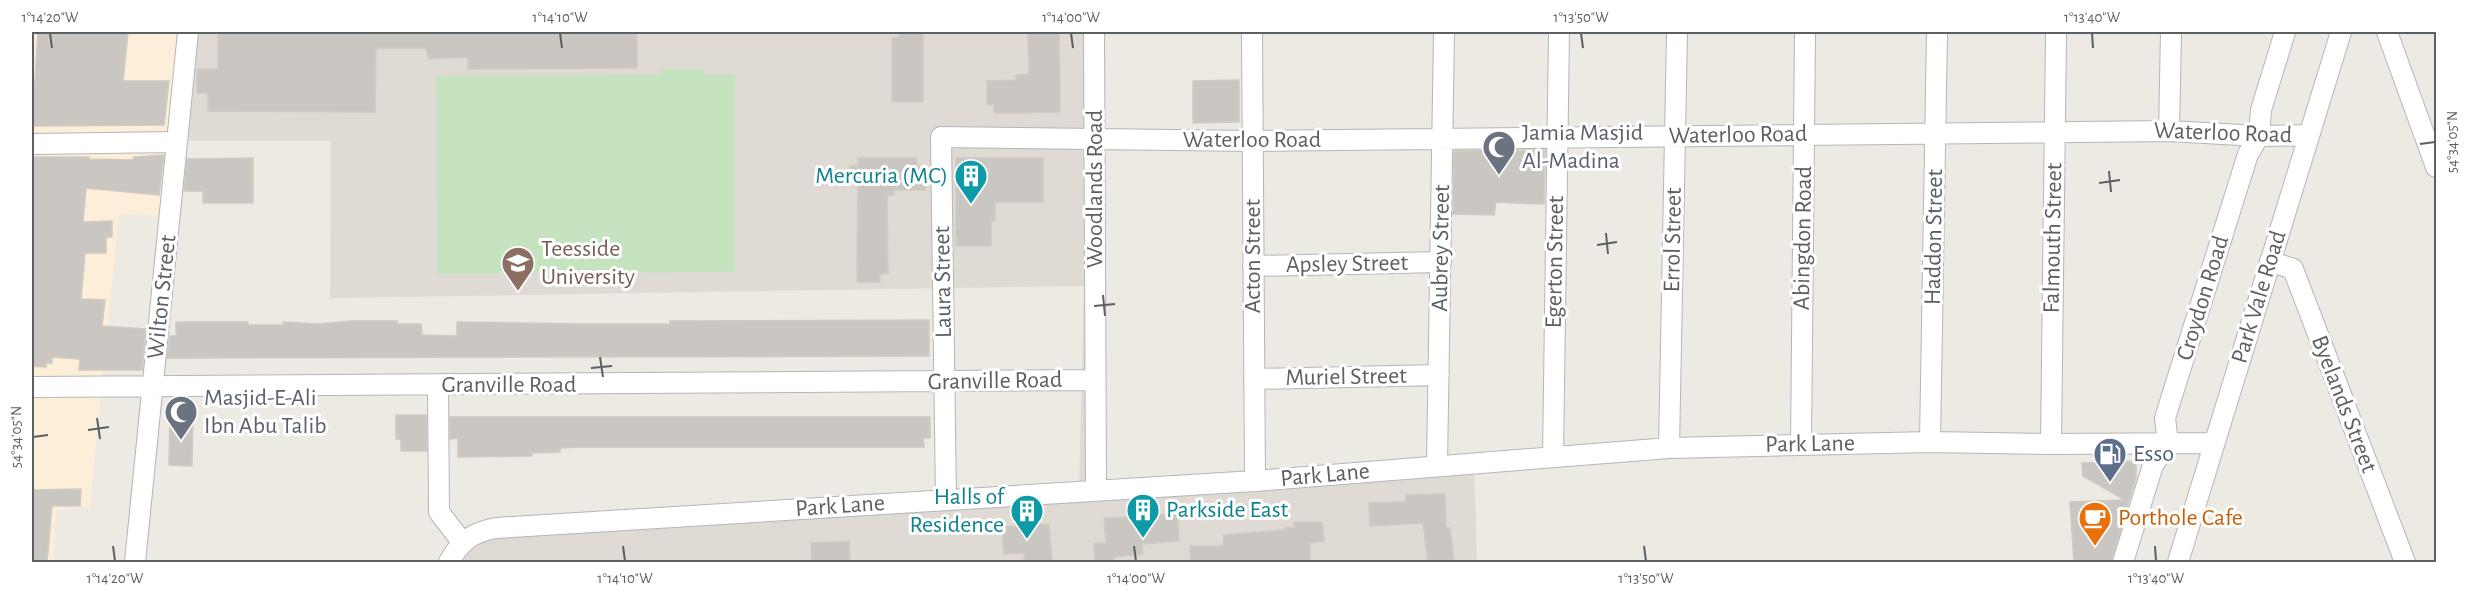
<svg xmlns="http://www.w3.org/2000/svg" width="2468" height="594" viewBox="0 0 2468 594" font-family="'Alegreya Sans',sans-serif">
<style>
.commercial{fill:#fceed9}
.education{fill:#e0dad4}
.green{fill:#c6e3c0}
.building{fill:#cac6c2;stroke:#d1cac1;stroke-width:1.5}
.lines{fill:none;stroke-linecap:round;stroke-linejoin:round}
.minor-casing{stroke:#b3b6b9;stroke-width:22}
.minor{stroke:#fff;stroke-width:20}
.ticks{fill:none;stroke:#5b6063;stroke-width:2}
.labels{text-anchor:middle;dominant-baseline:central;stroke-width:6;stroke-linejoin:round;paint-order:stroke}
.worship-label{font-size:24px;fill:#5b616d;stroke:#fff;text-anchor:start}
.street-label{font-size:24px;fill:#5b6063;stroke:#fff}
.culture-label{font-size:24px;fill:#0d838f;stroke:#fff;text-anchor:end}
.education-label{font-size:24px;fill:#785e54;stroke:#fff;text-anchor:start}
.service-label{font-size:24px;fill:#4e5e75;stroke:#fff;text-anchor:start}
.food-label{font-size:24px;fill:#c56008;stroke:#fff;text-anchor:start}
.neatline{fill:none;stroke:#5b6063;stroke-width:2}
.ticks-label{font-size:15px;text-anchor:middle;fill:#5b6063}
</style>
<rect width="100%" height="100%" fill="#ede9e3"/>
<path class="commercial" d="M 32,32 L 185,32 L 167,216 L 119,214 L 90,507 L 56,510 L 54,562 L 32,562 Z"/>
<path class="education" d="M 194,32 L 1096,32 L 1096,490 L 1474,462 L 1477,562 L 450,562 L 496,528 L 1079,491 L 1084,286 L 330,298 L 331,141 L 188,141 Z"/>
<path class="green" d="M 661,69 L 704,69 L 704,75 L 735,74 L 735,272 L 437,274 L 436,76 L 660,75 Z"/>
<path class="building" d="M 38,32 L 128,32 L 123,81 L 169,81 L 164,125 L 32,126 Z
M 218,32 L 637,32 L 637,68 L 468,69 L 468,57 L 429,59 L 426,48 L 376,48 L 375,112 L 208,111 L 208,93 L 197,93 L 197,69 L 218,69 Z
M 899,32 L 923,32 L 923,102 L 892,102 L 892,38 L 899,37 Z
M 1028,32 L 1059,32 L 1060,112 L 994,113 L 994,105 L 987,104 L 987,81 L 1016,80 L 1016,75 L 1029,74 Z
M 1239,80 L 1239,122 L 1193,123 L 1193,81 Z
M 1545,150 L 1544,204 L 1496,202 L 1494,215 L 1453,214 L 1454,151 Z
M 164,155 L 159,195 L 86,188 L 83,222 L 112,221 L 112,237 L 106,237 L 106,253 L 85,253 L 81,299 L 105,300 L 102,326 L 146,329 L 142,370 L 79,370 L 80,359 L 52,357 L 52,363 L 46,363 L 46,367 L 32,366 L 32,157 L 89,157 L 88,159 L 133,160 L 134,157 Z
M 253,158 L 253,203 L 203,203 L 203,191 L 184,191 L 187,159 Z
M 858,158 L 916,158 L 917,166 L 924,166 L 925,190 L 894,190 L 894,195 L 887,195 L 888,273 L 880,274 L 880,282 L 857,282 L 858,182 L 850,182 L 850,166 L 858,166 Z
M 956,158 L 1043,158 L 1043,202 L 995,202 L 995,221 L 991,221 L 991,246 L 956,246 Z
M 929,320 L 929,356 L 167,358 L 170,336 L 176,336 L 176,322 L 248,322 L 248,325 L 283,325 L 283,322 L 318,324 L 352,321 L 397,321 L 397,324 L 421,324 L 422,335 L 457,336 L 457,322 L 580,324 L 670,324 L 670,321 L 679,321 Z
M 396,415 L 426,415 L 427,451 L 401,451 L 401,439 L 396,439 Z
M 170,416 L 193,416 L 192,466 L 169,465 Z
M 450,417 L 930,417 L 930,438 L 923,438 L 924,447 L 579,447 L 560,448 L 560,452 L 532,453 L 532,456 L 458,457 L 458,438 L 450,439 Z
M 2136,461 L 2136,478 L 2111,562 L 2074,562 L 2070,502 L 2125,500 L 2083,476 L 2082,463 Z
M 81,489 L 80,506 L 52,506 L 47,562 L 32,562 L 32,490 Z
M 1445,494 L 1446,528 L 1450,528 L 1454,562 L 1428,562 L 1423,523 L 1370,526 L 1369,503 L 1406,502 L 1406,495 Z
M 1178,514 L 1179,541 L 1142,544 L 1143,554 L 1114,557 L 1114,562 L 1095,562 L 1094,544 L 1106,543 L 1104,518 Z
M 1294,522 L 1322,522 L 1324,541 L 1310,543 L 1310,562 L 1191,562 L 1190,546 L 1223,546 L 1224,535 L 1285,530 L 1285,528 L 1295,527 Z
M 1049,524 L 1052,562 L 1024,562 L 1024,553 L 1004,554 L 1002,527 Z
M 849,541 L 850,562 L 812,562 L 811,543 Z"/>
<g class="lines">
<g class="minor-casing">
<path id="minor" d="M 1094,32 L 1096,490
M 1252,32 L 1255,481
M 2387,32 L 2436,167
M 2169,131 L 2171,32
M 32,144 L 177,142
M 2270,261 L 2293,269 L 2405,562
M 1253,266 L 1441,262
M 1254,379 L 1439,375
M 438,386 L 439,512 L 462,542
M 32,387 L 1095,380
M 1930,442 L 1937,32
M 2051,444 L 2056,32
M 1801,445 L 1805,32
M 1669,448 L 1677,32
M 1553,457 L 1559,32
M 1437,465 L 1444,32
M 946,500 L 941,137 L 1253,141 L 2169,131 L 2259,136 L 2308,135
M 135,562 L 188,32
M 449,562 C 460,541 473,532 496,528 L 1255,481 L 1669,448 L 1930,442 L 2051,444 L 2214,443
M 2123,562 L 2153,465 L 2168,444 L 2165,418 L 2248,154 L 2259,136 L 2261,110 L 2285,32
M 2178,562 L 2341,32"/>
</g>
<use href="#minor" class="minor"/>
</g>
<path class="ticks" d="M 50,33 L 52,48M 560,33 L 562,48M 1071,33 L 1073,48M 1581,33 L 1583,48M 2092,33 L 2093,48M 2420,144 L 2435,142M 2109,171 L 2111,192M 2099,183 L 2120,180M 1606,233 L 1608,254M 1597,245 L 1617,242M 1103,295 L 1105,316M 1094,306 L 1115,304M 600,357 L 603,377M 591,368 L 612,366M 97,418 L 100,439M 88,430 L 109,427M 33,437 L 48,435M 113,546 L 115,561M 623,546 L 625,561M 1134,546 L 1136,561M 1644,546 L 1646,561M 2155,546 L 2156,561"/>
<defs>
<g id="mosque-pin" transform="scale(1.725)"><path d="M0 17L-7.5 6A9.5 9.5 0 1 1 7.5 6Z" fill="#6b7280" stroke="#fff"/><path d="M3.5-4.9A6 6 0 1 0 3.5 4.9A5 5 0 1 1 3.5-4.9Z" fill="#fff"/></g>
<g id="building-pin" transform="scale(1.725)"><path d="M0 17L-7.5 6A9.5 9.5 0 1 1 7.5 6Z" fill="#0f9aa8" stroke="#fff"/><path d="M-4-6H4V6H1V3H-1V6H-4ZM-2.5-4.3h1.7v1.8h-1.7ZM.8-4.3h1.7v1.8H.8ZM-2.5-1h1.7V.8h-1.7ZM.8-1h1.7V.8H.8Z" fill="#fff"/></g>
<g id="university-pin" transform="scale(1.725)"><path d="M0 17L-7.5 6A9.5 9.5 0 1 1 7.5 6Z" fill="#8d6e63" stroke="#fff"/><path d="M0-5L7-2L0 1L-7-2ZM-4 1L0 2.5L4 1V4Q0 6-4 4Z" fill="#fff"/></g>
<g id="fuel-pin" transform="scale(1.725)"><path d="M0 17L-7.5 6A9.5 9.5 0 1 1 7.5 6Z" fill="#5c6f8a" stroke="#fff"/><path d="M-5.5-6h7V0h2V4h1.3V-2.5L3-4.5l.8-.8L6-3V5H2.5V1h-1V6h-7ZM-4.2-4.7v3.2H.2V-4.7Z" fill="#fff"/></g>
<g id="cafe-pin" transform="scale(1.725)"><path d="M0 17L-7.5 6A9.5 9.5 0 1 1 7.5 6Z" fill="#e8710a" stroke="#fff"/><path d="M-5.5-4.5H6V0H3Q3 3.5 0 3.5H-2.5Q-5.5 3.5-5.5 0ZM3-3.2v2h1.7v-2ZM-6 4.5H4V6H-6Z" fill="#fff"/></g>
</defs>
<g fill-rule="evenodd">
<use href="#mosque-pin" x="1499" y="147"/>
<use href="#building-pin" x="971" y="176"/>
<use href="#university-pin" x="518" y="263"/>
<use href="#mosque-pin" x="181" y="412"/>
<use href="#fuel-pin" x="2110" y="454"/>
<use href="#building-pin" x="1143" y="510"/>
<use href="#building-pin" x="1027" y="511"/>
<use href="#cafe-pin" x="2095" y="518"/>
</g>
<g class="labels">
<g class="worship-label">
<text x="1522" y="133">Jamia Masjid<tspan x="1522" dy="28">Al-Madina</tspan></text>
<text x="204" y="398">Masjid-E-Ali<tspan x="204" dy="28">Ibn Abu Talib</tspan></text>
</g>
<g class="street-label">
<text transform="translate(2223 133) rotate(2)">Waterloo Road</text>
<text transform="translate(1738 135) rotate(-1)">Waterloo Road</text>
<text x="1252" y="140">Waterloo Road</text>
<text transform="translate(1095 189) rotate(-90)">Woodlands Road</text>
<text transform="translate(1934 237) rotate(-89)">Haddon Street</text>
<text transform="translate(1803 238) rotate(-89)">Abingdon Road</text>
<text transform="translate(2053 238) rotate(-89)">Falmouth Street</text>
<text transform="translate(1673 240) rotate(-89)">Errol Street</text>
<text transform="translate(1441 248) rotate(-89)">Aubrey Street</text>
<text transform="translate(1253 256) rotate(-90)">Acton Street</text>
<text transform="translate(1555 262) rotate(-89)">Egerton Street</text>
<text transform="translate(1347 264) rotate(-1)">Apsley Street</text>
<text transform="translate(943 282) rotate(-91)">Laura Street</text>
<text transform="translate(162 297) rotate(-84)">Wilton Street</text>
<text transform="translate(2259 297) rotate(-73)">Park Vale Road</text>
<text transform="translate(2203 298) rotate(-73)">Croydon Road</text>
<text transform="translate(1346 377) rotate(-1)">Muriel Street</text>
<text transform="translate(995 381) rotate(-1)">Granville Road</text>
<text x="509" y="385">Granville Road</text>
<text transform="translate(2344 404) rotate(69)">Byelands Street</text>
<text transform="translate(1810 444) rotate(-1)">Park Lane</text>
<text transform="translate(1325 475) rotate(-5)">Park Lane</text>
<text transform="translate(840 506) rotate(-4)">Park Lane</text>
</g>
<g class="culture-label">
<text x="948" y="176">Mercuria (MC)</text>
<text x="1004" y="497">Halls of<tspan x="1004" dy="28">Residence</tspan></text>
<text x="1166" y="510" text-anchor="start">Parkside East</text>
</g>
<g class="education-label">
<text x="541" y="249">Teesside<tspan x="541" dy="28">University</tspan></text>
</g>
<g class="service-label">
<text x="2133" y="454">Esso</text>
</g>
<g class="food-label">
<text x="2118" y="518">Porthole Cafe</text>
</g>
</g>
<rect width="2468" height="594" fill="none" stroke="#ffffff" stroke-width="66"/>
<rect x="33" y="33" width="2402" height="528" class="neatline"/>
<g class="ticks-label">
<text x="50" y="22">1°14'20"W</text>
<text x="560" y="22">1°14'10"W</text>
<text x="1071" y="22">1°14'00"W</text>
<text x="1581" y="22">1°13'50"W</text>
<text x="2092" y="22">1°13'40"W</text>
<text transform="translate(2452 142) rotate(-90)" y="5">54°34'05"N</text>
<text transform="translate(16 437) rotate(-90)" y="5">54°34'05"N</text>
<text x="115" y="583">1°14'20"W</text>
<text x="625" y="583">1°14'10"W</text>
<text x="1136" y="583">1°14'00"W</text>
<text x="1646" y="583">1°13'50"W</text>
<text x="2156" y="583">1°13'40"W</text>
</g>
</svg>
